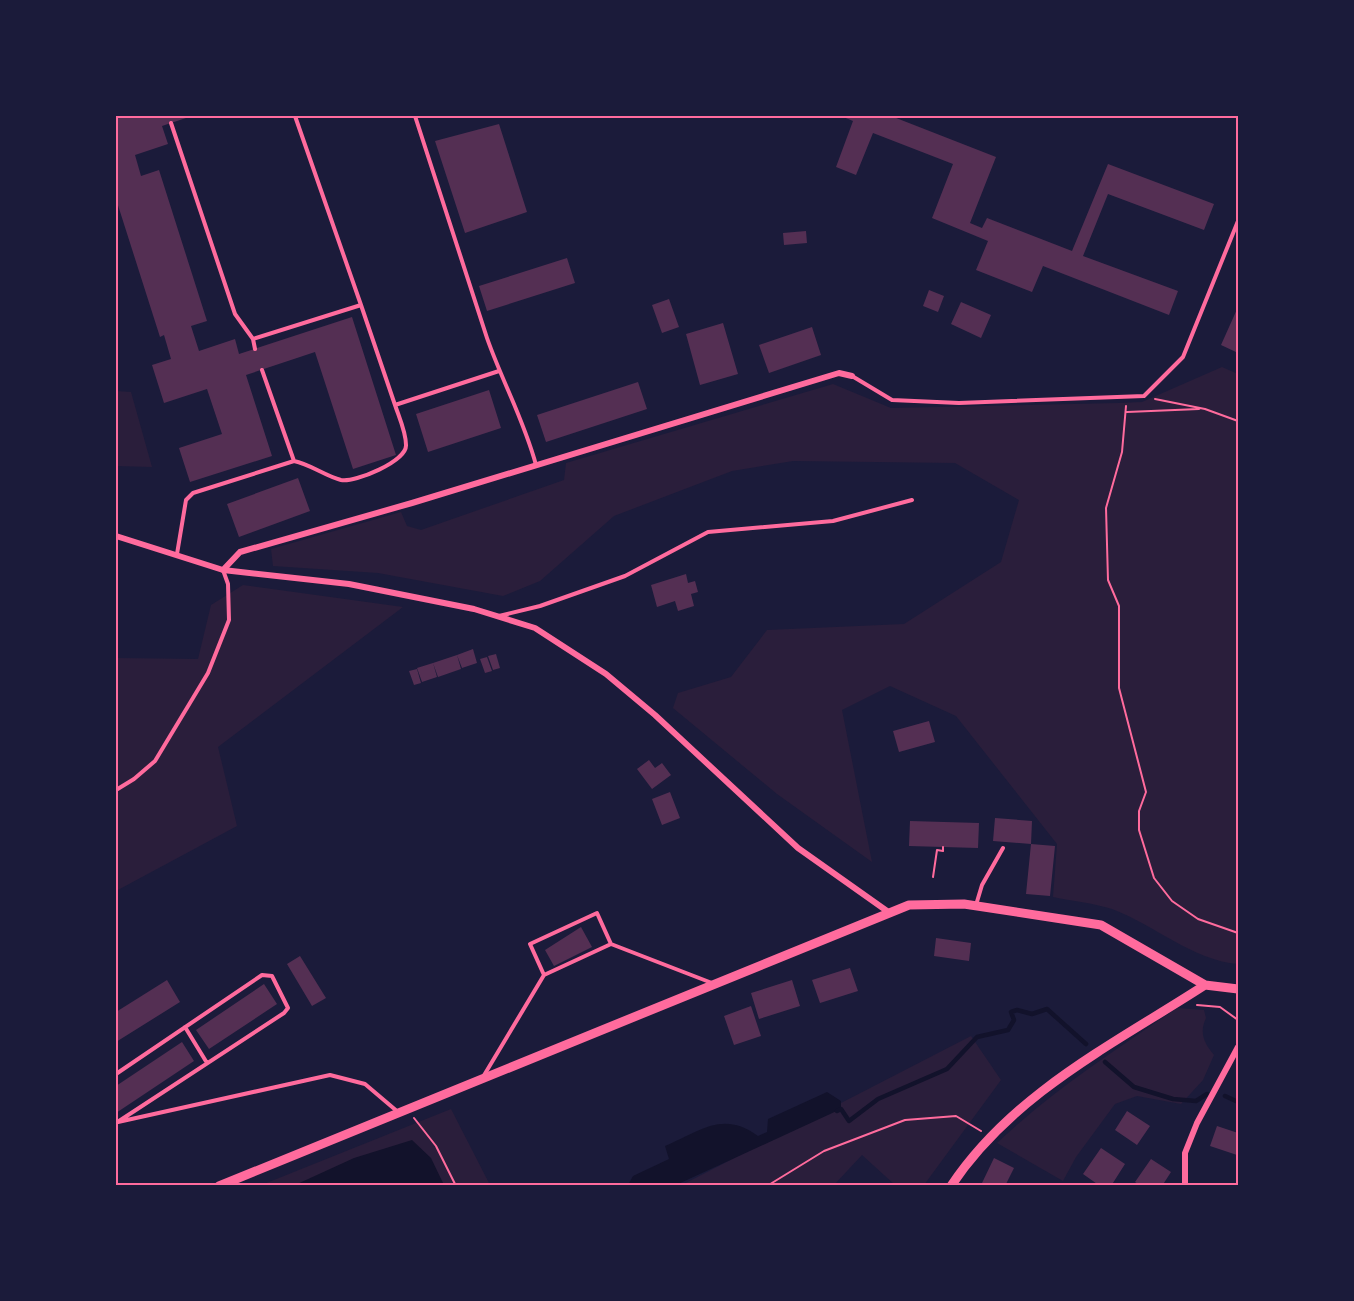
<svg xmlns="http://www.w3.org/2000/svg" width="1354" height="1301" viewBox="0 0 1354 1301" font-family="Spectral,serif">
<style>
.green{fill:#2a1e3b}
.water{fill:#12122b}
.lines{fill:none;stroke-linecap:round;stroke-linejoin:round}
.stream{stroke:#12122b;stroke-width:4.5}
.building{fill:#542f53}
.path{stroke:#ff6b9d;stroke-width:2}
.service{stroke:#ff6b9d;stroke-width:4}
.minor{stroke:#ff6b9d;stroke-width:6}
.secondary{stroke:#ff6b9d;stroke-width:9}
.neatline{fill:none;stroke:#ff6b9d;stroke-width:2}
</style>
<rect width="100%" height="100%" fill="#1b1b3a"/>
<path class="green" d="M 1222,367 L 1238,374 L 1238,964 C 1192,960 1155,925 1112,909 C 1093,903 1072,901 1053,897 L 1057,844 L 956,716 L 890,686 L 842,710 L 872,862 L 777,794 L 673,708 L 678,693 L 731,677 L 767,630 L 904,624 L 1001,562 L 1019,500 L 955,463 L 793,461 L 732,471 L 614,516 L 540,581 L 503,596 L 378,573 L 273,566 L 271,549 L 401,512 L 407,526 L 421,530 L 564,480 L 566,463 L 833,384 L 891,408 L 1118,403 L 1142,402 Z
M 116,391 L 131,392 L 152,467 L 116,466 Z
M 243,585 L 403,607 L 218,747 L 237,826 L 116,891 L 116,658 L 198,659 L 211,605 Z
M 1177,1008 L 1204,1010 L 1206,1018 C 1199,1033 1204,1043 1214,1055 L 1203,1080 L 1181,1104 L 1137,1096 L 1115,1104 L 1076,1157 L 1063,1181 L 997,1143 C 1053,1090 1114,1051 1177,1008 Z
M 971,1036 L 1001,1080 L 924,1185 L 895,1185 L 862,1155 L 834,1185 L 680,1186 Z
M 451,1109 L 490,1185 L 259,1186 Z"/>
<path class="water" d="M 827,1092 L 841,1101 L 841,1109 L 676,1185 L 628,1185 L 633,1176 L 669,1159 L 665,1146 C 700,1131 723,1110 758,1136 L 767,1132 L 768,1119 Z
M 412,1140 L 431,1158 L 444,1185 L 295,1185 L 354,1158 Z"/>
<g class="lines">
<path class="stream" d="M 1105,1062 L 1134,1087 L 1173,1099 L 1196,1101 L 1207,1094
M 1225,1096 L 1238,1102
M 837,1111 L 841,1109 L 849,1121 L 878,1099 L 947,1069 L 977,1037 L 1008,1030 L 1014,1020 L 1011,1012 L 1017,1010 L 1032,1014 L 1047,1009 L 1086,1044"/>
</g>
<path class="building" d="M 122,116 L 192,116 L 162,126 L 168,144 L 135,155 L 141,176 L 159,170 L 207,321 L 191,326 L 199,351 L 235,339 L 239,354 L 352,317 L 396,455 L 353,469 L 315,352 L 246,375 L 272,456 L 190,482 L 179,448 L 222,434 L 207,389 L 164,403 L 152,365 L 171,359 L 164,335 L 160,337 L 116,199 L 116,117 Z
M 841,116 L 891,116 L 996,157 L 970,223 L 982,228 L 987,218 L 1072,251 L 1108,164 L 1214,204 L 1204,230 L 1108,194 L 1083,256 L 1178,291 L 1169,315 L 1043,266 L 1032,292 L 976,270 L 988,241 L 932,218 L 953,164 L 873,133 L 856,175 L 836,167 L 853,121 Z
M 499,124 L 527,212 L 465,233 L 435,141 Z
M 806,231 L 807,243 L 784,245 L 783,233 Z
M 567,258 L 575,283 L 487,311 L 479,286 Z
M 929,290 L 944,296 L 938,312 L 923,306 Z
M 669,299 L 679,327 L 662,333 L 652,305 Z
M 961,302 L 991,315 L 981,338 L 951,324 Z
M 1238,307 L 1238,347 L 1236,352 L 1221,345 Z
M 723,323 L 738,374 L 700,385 L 686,334 Z
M 812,327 L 821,355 L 769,373 L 759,345 Z
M 638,382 L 647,409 L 546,442 L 537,415 Z
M 489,390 L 501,428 L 428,452 L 416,414 Z
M 298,478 L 310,511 L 239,537 L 227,504 Z
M 686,574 L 688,583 L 695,581 L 698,592 L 691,594 L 694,606 L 678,611 L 675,601 L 657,607 L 651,585 Z
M 473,649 L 477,663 L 462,668 L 457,655 Z
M 496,654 L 500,668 L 493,670 L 488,656 Z
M 457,655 L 461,669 L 438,677 L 433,663 Z
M 487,657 L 492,671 L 485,673 L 480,659 Z
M 433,663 L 437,677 L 422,682 L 417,668 Z
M 417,669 L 421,683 L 414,685 L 409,671 Z
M 929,721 L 935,742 L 899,752 L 893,731 Z
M 649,760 L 655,768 L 662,763 L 671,775 L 652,789 L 637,769 Z
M 670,792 L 680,818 L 662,825 L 652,799 Z
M 995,818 L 1032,821 L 1031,844 L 993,841 Z
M 910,821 L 979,823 L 978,848 L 909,846 Z
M 1031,844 L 1055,846 L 1050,896 L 1026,894 Z
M 581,927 L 592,947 L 554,966 L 545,950 Z
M 936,938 L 971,943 L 969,961 L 934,956 Z
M 300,956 L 326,998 L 312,1006 L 287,964 Z
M 850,968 L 858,991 L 820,1003 L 812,980 Z
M 167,980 L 180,1002 L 116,1042 L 116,1012 Z
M 792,980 L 800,1006 L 759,1019 L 751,993 Z
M 264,984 L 277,1004 L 209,1049 L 196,1030 Z
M 751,1006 L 761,1036 L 734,1045 L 724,1016 Z
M 182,1042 L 194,1061 L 116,1113 L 116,1086 Z
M 1127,1111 L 1150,1126 L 1137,1145 L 1115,1130 Z
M 1217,1126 L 1238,1133 L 1237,1155 L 1210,1146 Z
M 1101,1148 L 1125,1164 L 1111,1186 L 1100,1186 L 1083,1174 Z
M 994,1158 L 1014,1168 L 1005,1186 L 987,1186 L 982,1183 Z
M 1151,1159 L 1171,1172 L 1162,1186 L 1141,1186 L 1135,1182 Z"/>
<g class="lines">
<path class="path" d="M 1155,399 L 1205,409 L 1238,421
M 1126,406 L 1122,452 L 1106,508 L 1108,580 L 1119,606 L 1119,688 L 1146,792 L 1139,811 L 1139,830 L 1154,878 L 1172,901 L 1198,919 L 1238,933
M 1127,412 L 1199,409
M 933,877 L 937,850 L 943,851 L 943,847
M 1197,1005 L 1220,1007 L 1238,1020
M 414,1118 L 436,1146 L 456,1186
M 767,1186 L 824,1151 L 905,1120 L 956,1116 L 981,1131"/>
<path class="service" d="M 295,116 L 361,305
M 415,116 L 487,338 C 502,381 524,420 536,465
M 171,123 L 235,314 L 253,339 L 255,349
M 253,339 L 361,305 L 395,405
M 262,370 L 294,461
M 852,376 L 892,400 L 959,403 L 1144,396 L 1183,357 L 1238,221
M 177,554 L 186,500 L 193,493 L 294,461 C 310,464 325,476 341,480 C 355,483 407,461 406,445 C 406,432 399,417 395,405 L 499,371
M 499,616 L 540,606 L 625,576 L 708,532 L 833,521 L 912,500
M 116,790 L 134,779 L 155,761 L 208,673 L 229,620 L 228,584 L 223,570
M 976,905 L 982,885 L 1003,848
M 544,975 L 530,944 L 597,913 L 611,944
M 185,1027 L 207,1063
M 116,1074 L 262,975 L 272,976 L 288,1008 L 284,1013 L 116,1123
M 483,1077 L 544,975 L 611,944 L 712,983
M 118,1122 L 330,1075 L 365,1084 L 398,1112"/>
<path class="minor" d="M 116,536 L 223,570 L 349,584 L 474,609 L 535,628 L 606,674 L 655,715 L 798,848 L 887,911
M 223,570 L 240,552 L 412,503 L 839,373 L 852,376
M 1185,1186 L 1185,1153 L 1197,1123 L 1238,1047"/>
<path class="secondary" d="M 219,1186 L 909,905 L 964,904 L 1101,925 L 1205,985 L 1238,989
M 951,1186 C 1013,1093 1114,1044 1205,985"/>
</g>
<rect width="1354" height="1301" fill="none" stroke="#1b1b3a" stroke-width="234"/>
<rect x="117" y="117" width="1120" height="1067" class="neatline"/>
</svg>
